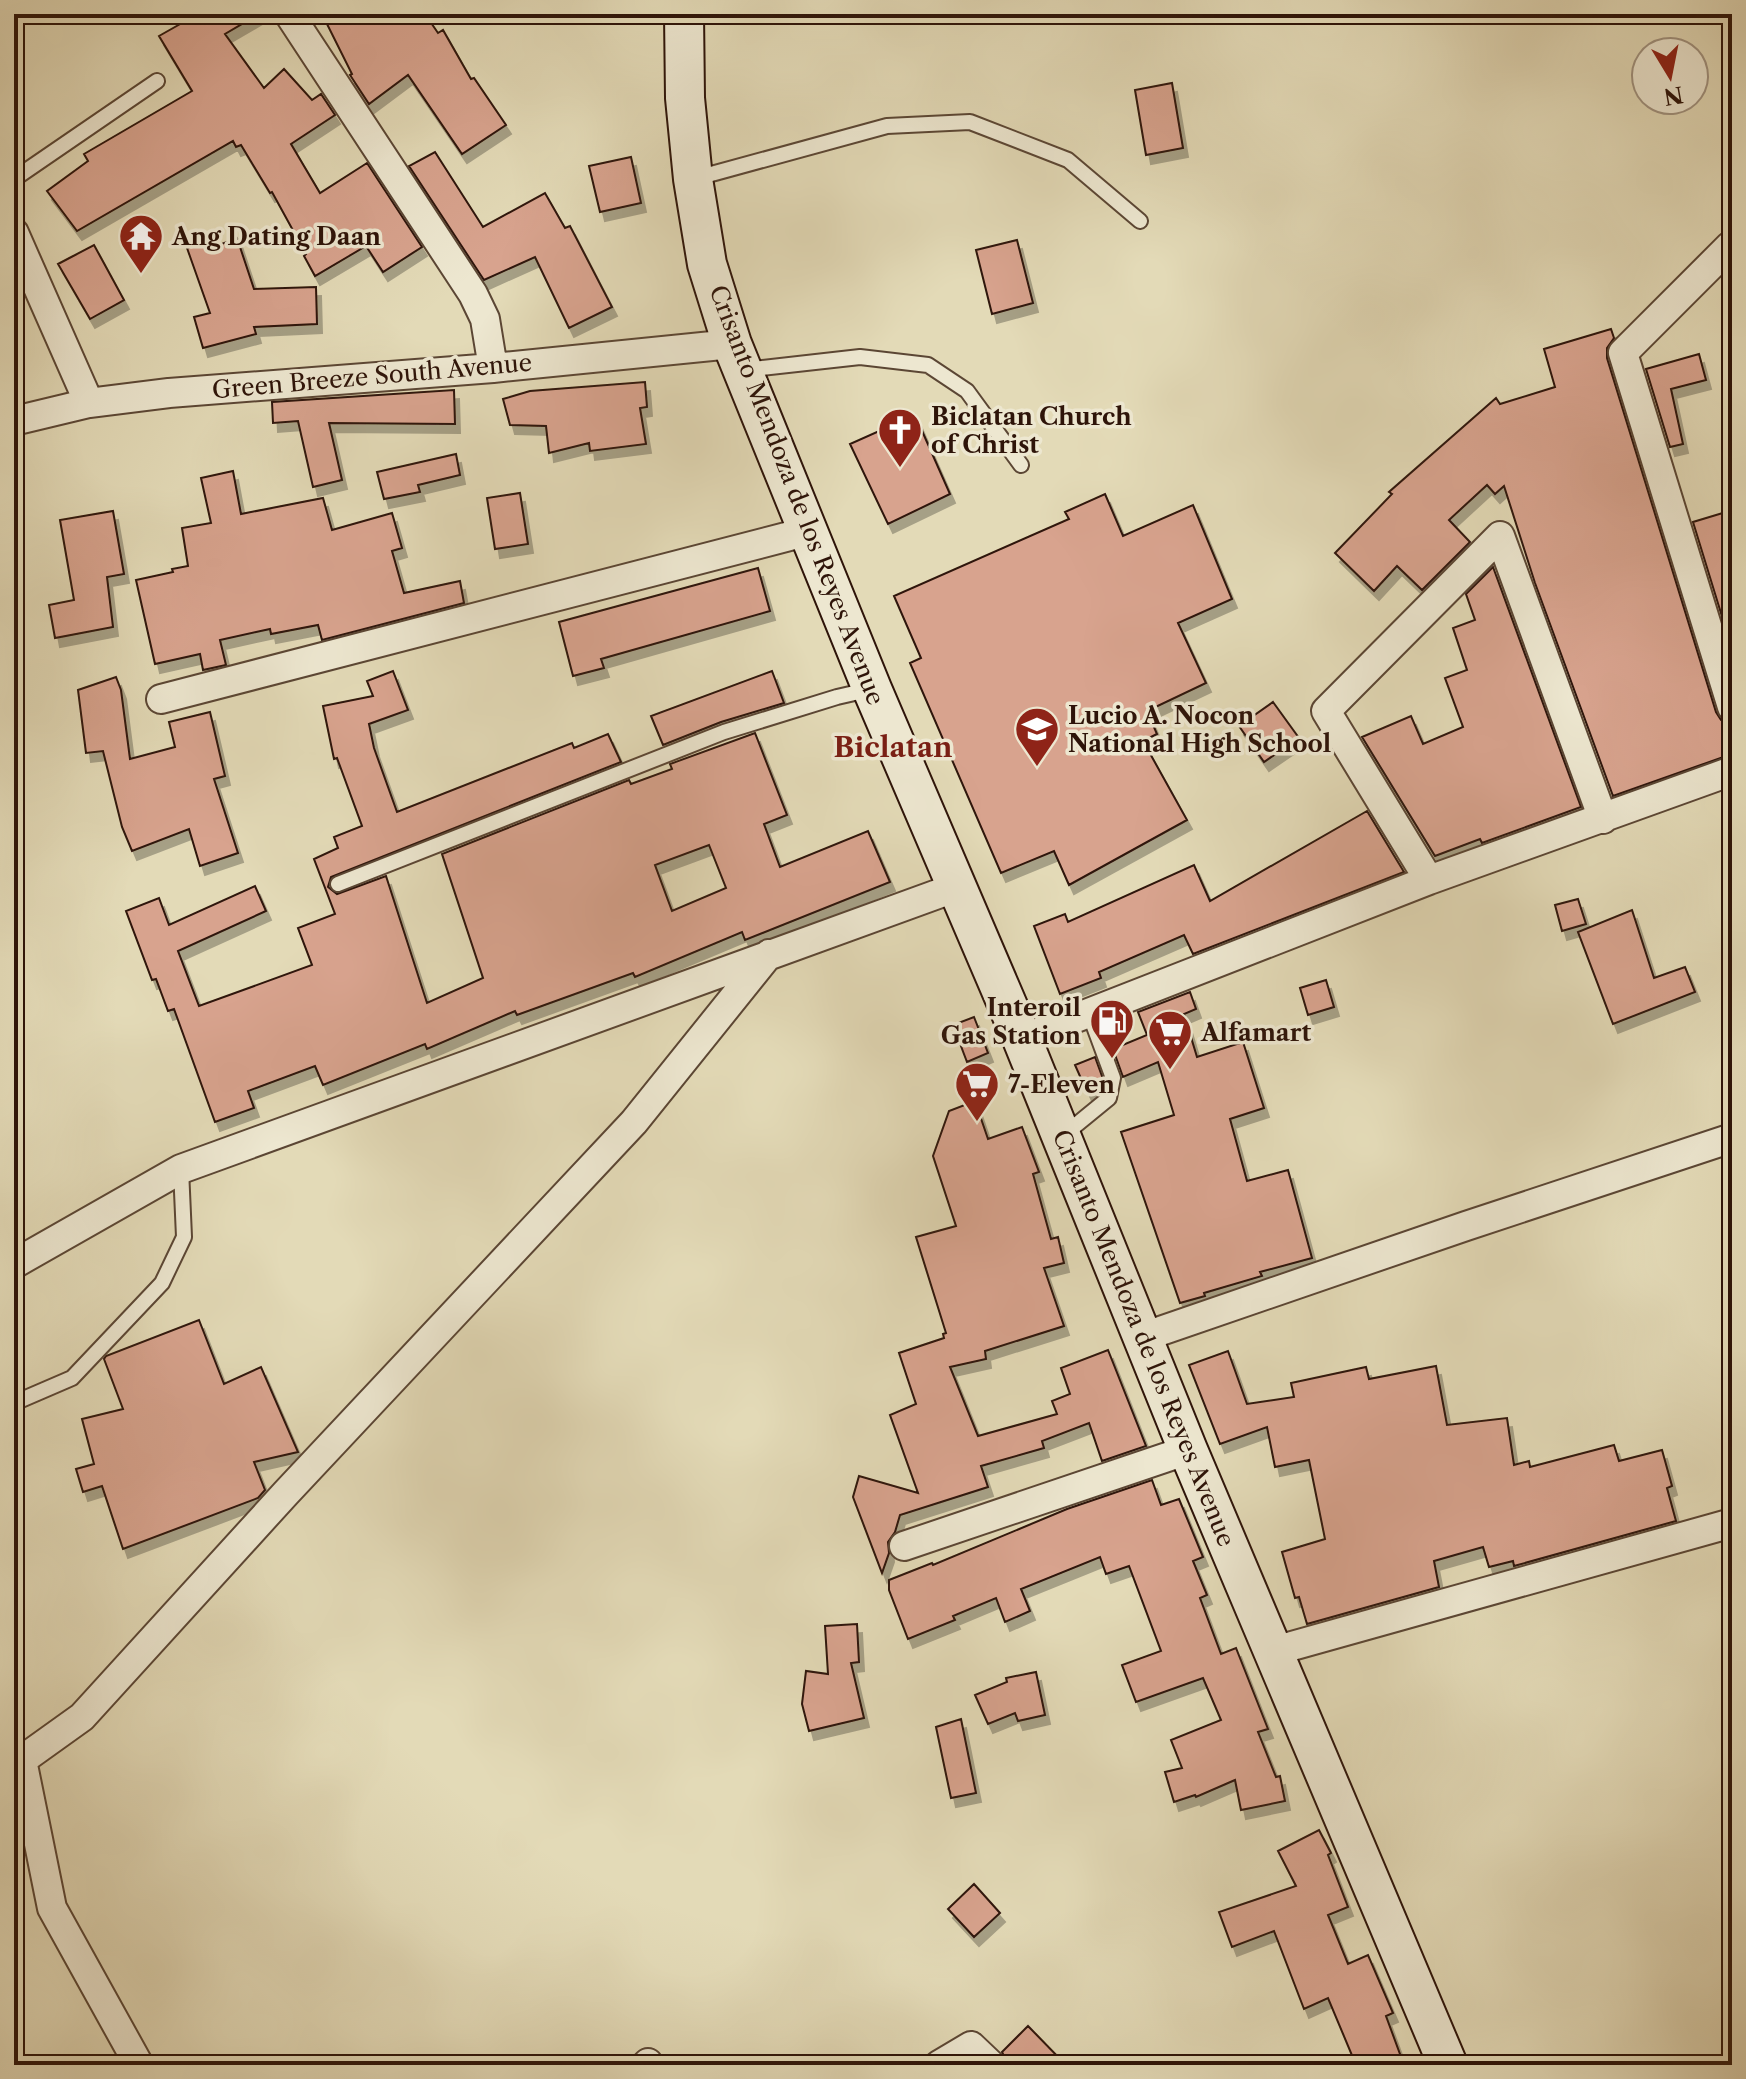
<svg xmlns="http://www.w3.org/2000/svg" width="1746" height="2079" viewBox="0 0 1746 2079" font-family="'Libre Caslon Text',serif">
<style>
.building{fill:#d8a38e;stroke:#2e1409;stroke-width:2;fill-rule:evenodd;filter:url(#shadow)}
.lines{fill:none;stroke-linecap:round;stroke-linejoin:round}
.service-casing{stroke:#5b4634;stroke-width:18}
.minor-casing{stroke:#5b4634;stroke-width:32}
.secondary-casing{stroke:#2e1409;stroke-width:42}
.service{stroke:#ede7d0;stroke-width:14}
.minor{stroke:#ede7d0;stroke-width:28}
.secondary{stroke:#ede7d0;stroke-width:38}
.labels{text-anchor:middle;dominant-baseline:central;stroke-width:7;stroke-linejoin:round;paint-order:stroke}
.poi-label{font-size:24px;font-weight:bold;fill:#2e1409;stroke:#ede7d0;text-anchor:start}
.street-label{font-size:24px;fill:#2e1409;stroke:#ede7d0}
.quarter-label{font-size:28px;font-weight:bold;fill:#7a1f14;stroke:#ede7d0}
</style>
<defs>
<filter id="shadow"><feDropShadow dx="5" dy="9" stdDeviation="0" flood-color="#0004"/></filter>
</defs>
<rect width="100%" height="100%" fill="#e3dab7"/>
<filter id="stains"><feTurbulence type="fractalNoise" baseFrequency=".0025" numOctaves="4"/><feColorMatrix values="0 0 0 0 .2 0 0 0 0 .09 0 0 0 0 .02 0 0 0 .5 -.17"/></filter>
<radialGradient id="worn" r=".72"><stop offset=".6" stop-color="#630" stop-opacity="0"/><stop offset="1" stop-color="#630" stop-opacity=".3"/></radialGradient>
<path class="building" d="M 198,14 L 259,14 L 225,34 L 264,88 L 284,69 L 312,100 L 321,94 L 335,115 L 291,144 L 320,193 L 367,163 L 422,247 L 383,272 L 366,246 L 315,276 L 304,256 L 306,254 L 272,192 L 270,193 L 241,145 L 236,147 L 233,141 L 77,231 L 47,191 L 88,161 L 84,154 L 192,91 L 159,36 Z
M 322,14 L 425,14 L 438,33 L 443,30 L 471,79 L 474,78 L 506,125 L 462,154 L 408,75 L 369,104 L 350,75 L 352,74 Z
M 1172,83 L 1183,148 L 1146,155 L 1135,90 Z
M 435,152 L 483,227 L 545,193 L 565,228 L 570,226 L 612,307 L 569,328 L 535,257 L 484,280 L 409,166 Z
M 631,157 L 641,203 L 600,212 L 589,166 Z
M 237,238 L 254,289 L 316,287 L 317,324 L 254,327 L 256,334 L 203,348 L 194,317 L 210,313 L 187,248 L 211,240 L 214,247 Z
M 1017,240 L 1033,303 L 992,314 L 976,250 Z
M 94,245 L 124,300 L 90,319 L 58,264 Z
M 1611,329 L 1614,338 L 1607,348 L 1607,358 L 1716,712 L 1721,720 L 1732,724 L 1732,754 L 1613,796 L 1535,583 L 1504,486 L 1495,494 L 1487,485 L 1449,520 L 1470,542 L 1422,590 L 1397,566 L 1374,591 L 1335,553 L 1392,494 L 1389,492 L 1496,398 L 1500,404 L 1555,387 L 1544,349 Z
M 1699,354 L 1706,380 L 1671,389 L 1683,444 L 1670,447 L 1646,369 Z
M 645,382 L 647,407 L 640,408 L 646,444 L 590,451 L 589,443 L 549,453 L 546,426 L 510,425 L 503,399 L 530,391 Z
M 454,390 L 455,424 L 329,423 L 342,480 L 313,487 L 298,421 L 273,423 L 272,402 Z
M 915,415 L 950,494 L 888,524 L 850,444 Z
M 456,454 L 460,475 L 418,485 L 420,492 L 384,499 L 377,472 Z
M 233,471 L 241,514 L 323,498 L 332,530 L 392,513 L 402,548 L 392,551 L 404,593 L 460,581 L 464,603 L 322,640 L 318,625 L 271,634 L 270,629 L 220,640 L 226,665 L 203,670 L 200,654 L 155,664 L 136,580 L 173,572 L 172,569 L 188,566 L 182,528 L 211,523 L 201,478 Z
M 520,493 L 528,544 L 495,549 L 487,498 Z
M 1105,494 L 1123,536 L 1193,505 L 1232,599 L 1178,623 L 1206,683 L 1147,711 L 1157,734 L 1143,741 L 1187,820 L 1069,885 L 1054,851 L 1001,873 L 910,663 L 921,658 L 894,596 L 1069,519 L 1065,512 Z
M 113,511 L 124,574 L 107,577 L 113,627 L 55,638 L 49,605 L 74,600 L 60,520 Z
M 1726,512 L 1732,531 L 1732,649 L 1693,522 Z
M 1493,567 L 1581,807 L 1482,843 L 1480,839 L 1435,856 L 1362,737 L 1411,716 L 1423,744 L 1463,727 L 1445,678 L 1467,670 L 1453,628 L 1475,620 L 1466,594 Z
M 758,568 L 770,611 L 601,659 L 604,668 L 573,676 L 559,622 Z
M 393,671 L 408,710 L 369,724 L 374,748 L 397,812 L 572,743 L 574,748 L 608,734 L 621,762 L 331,877 L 328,887 L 337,894 L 386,876 L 427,1003 L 483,978 L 442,854 L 629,780 L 631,784 L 672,769 L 670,764 L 755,733 L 787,815 L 764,824 L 780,867 L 868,831 L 890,882 L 745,940 L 742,932 L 635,977 L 633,973 L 517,1015 L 515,1011 L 427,1049 L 425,1044 L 323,1085 L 315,1066 L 248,1091 L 254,1108 L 215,1122 L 174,1009 L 168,1011 L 156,979 L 152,980 L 126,911 L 159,898 L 169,925 L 255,886 L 266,911 L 178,951 L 199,1006 L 312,965 L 298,928 L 335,914 L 314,859 L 338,848 L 334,837 L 362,826 L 337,758 L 334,759 L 323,706 L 373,696 L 367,681 ZM 709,845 L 726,888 L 672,911 L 655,865 Z
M 772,671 L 784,703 L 721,722 L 663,745 L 651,716 Z
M 116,677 L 121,690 L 130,759 L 175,747 L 169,722 L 210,712 L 225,776 L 214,779 L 238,853 L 200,866 L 189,829 L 132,851 L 122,827 L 103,751 L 86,753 L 78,690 Z
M 1273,702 L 1299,738 L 1264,762 L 1239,726 Z
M 1367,811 L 1404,872 L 1193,954 L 1184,935 L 1099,972 L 1101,978 L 1060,994 L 1034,926 L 1065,914 L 1068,922 L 1194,865 L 1210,901 Z
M 1578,899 L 1586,924 L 1562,931 L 1555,905 Z
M 1632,910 L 1654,978 L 1685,967 L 1695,992 L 1613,1024 L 1578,932 Z
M 1326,980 L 1334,1007 L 1308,1015 L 1300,988 Z
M 1190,992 L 1196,1009 L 1184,1014 L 1197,1057 L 1243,1042 L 1264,1108 L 1230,1119 L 1247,1181 L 1288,1170 L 1312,1258 L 1260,1272 L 1262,1276 L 1204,1293 L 1205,1296 L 1180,1303 L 1121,1132 L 1174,1115 L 1158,1062 L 1123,1077 L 1113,1049 L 1147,1035 L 1138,1012 Z
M 974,1017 L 988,1053 L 967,1062 L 953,1025 Z
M 1095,1057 L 1103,1079 L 1101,1086 L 1087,1092 L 1075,1065 Z
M 975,1101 L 988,1139 L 1022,1127 L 1039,1172 L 1033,1174 L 1051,1239 L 1058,1237 L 1064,1263 L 1044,1268 L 1064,1326 L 985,1351 L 986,1359 L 950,1367 L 978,1436 L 1057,1414 L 1052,1401 L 1070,1394 L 1061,1368 L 1108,1350 L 1146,1446 L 1102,1461 L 1089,1423 L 1042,1441 L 1044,1448 L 981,1466 L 988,1487 L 900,1515 L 895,1532 L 888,1542 L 889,1553 L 882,1573 L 853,1497 L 859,1476 L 918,1493 L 890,1415 L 916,1404 L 899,1353 L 944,1338 L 943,1334 L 946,1333 L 916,1237 L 956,1226 L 933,1156 L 949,1111 Z
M 199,1320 L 224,1384 L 261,1367 L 298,1452 L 254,1462 L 265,1490 L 258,1498 L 123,1549 L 102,1486 L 83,1492 L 76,1469 L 94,1464 L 82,1419 L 123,1409 L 104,1359 L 106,1356 Z
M 1228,1351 L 1247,1404 L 1294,1397 L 1291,1383 L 1366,1367 L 1369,1379 L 1436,1366 L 1447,1425 L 1507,1418 L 1514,1465 L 1529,1461 L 1530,1467 L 1614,1445 L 1619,1461 L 1662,1450 L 1672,1486 L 1667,1488 L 1676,1521 L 1514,1566 L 1513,1561 L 1489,1567 L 1483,1547 L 1434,1561 L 1439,1587 L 1307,1624 L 1299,1597 L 1295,1598 L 1282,1552 L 1325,1539 L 1309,1460 L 1275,1467 L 1267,1427 L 1220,1444 L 1189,1365 Z
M 1152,1480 L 1161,1505 L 1179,1499 L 1203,1557 L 1193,1561 L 1207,1595 L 1200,1598 L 1221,1654 L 1236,1648 L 1268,1729 L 1258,1732 L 1276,1777 L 1280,1776 L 1285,1801 L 1241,1810 L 1235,1780 L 1196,1797 L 1195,1795 L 1174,1802 L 1165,1772 L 1182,1768 L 1171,1740 L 1221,1720 L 1203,1678 L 1136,1702 L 1122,1665 L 1161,1651 L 1129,1566 L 1106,1574 L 1100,1557 L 1021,1589 L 1030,1611 L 1005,1622 L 996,1598 L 953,1616 L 955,1620 L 908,1639 L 889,1590 L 889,1580 L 932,1563 L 933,1565 L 1067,1509 Z
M 857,1624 L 859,1662 L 851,1663 L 864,1718 L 809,1731 L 802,1704 L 806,1671 L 828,1674 L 825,1626 Z
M 1036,1672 L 1045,1715 L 1018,1721 L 1015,1713 L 988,1724 L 975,1695 L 1007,1682 L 1006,1678 Z
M 961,1719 L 976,1793 L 951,1798 L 936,1727 Z
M 1319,1830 L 1331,1853 L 1328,1855 L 1348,1907 L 1328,1915 L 1348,1964 L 1368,1955 L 1393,2013 L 1386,2016 L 1404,2065 L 1356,2065 L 1328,1998 L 1304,2009 L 1274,1931 L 1232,1947 L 1219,1912 L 1296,1886 L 1278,1851 Z
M 974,1884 L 1000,1913 L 974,1937 L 948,1909 Z
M 1028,2026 L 1066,2065 L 1008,2065 L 1002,2052 Z"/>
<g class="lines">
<g class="service-casing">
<path id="service" d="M 14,179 L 157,81
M 693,179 L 887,126 L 970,122 L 1068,160 L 1140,221
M 744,370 L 860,357 L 928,365 L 967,391 L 1021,465
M 338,884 L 724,732 L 837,697 L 872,689
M 1065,1134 L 1109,1098 L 1113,1078 L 1089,1013
M 14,1403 L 72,1378 L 162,1283 L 184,1237 L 181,1169"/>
</g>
<g class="minor-casing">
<path id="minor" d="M 289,14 L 473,294 L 485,319 L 493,368
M 14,233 L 89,403
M 1732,251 L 1730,246 L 1623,353 L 1732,707
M 14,421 L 89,403 L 169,393 L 493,368 L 732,344
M 161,699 L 809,531
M 1429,880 L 1326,711 L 1500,536 L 1603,819
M 1022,1039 L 1429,880 L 1732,771
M 14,1264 L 181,1169 L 957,887
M 1143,1337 L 1466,1226 L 1732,1138
M 904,1546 L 1188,1450
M 1274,1651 L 1732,1523
M 22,1760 L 52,1908 L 139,2065
M 14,1761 L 22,1760 L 82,1717 L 286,1493 L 634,1122 L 769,954
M 646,2065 L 648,2063
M 939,2065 L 971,2046 L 991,2065"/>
</g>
<g class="secondary-casing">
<path id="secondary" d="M 684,14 L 685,98 L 693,179 L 707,264 L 732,344 L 872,689 L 1022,1039 L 1188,1450 L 1448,2065"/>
</g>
<use href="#service" class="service"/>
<use href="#minor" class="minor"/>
<use href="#secondary" class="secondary"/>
</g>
<defs>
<g id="temple-pin" transform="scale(2.3)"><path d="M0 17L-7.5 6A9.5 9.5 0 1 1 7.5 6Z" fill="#8f2418" stroke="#ede7d0"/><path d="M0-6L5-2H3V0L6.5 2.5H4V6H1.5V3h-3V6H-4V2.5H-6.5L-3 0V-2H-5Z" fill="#fff"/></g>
<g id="church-pin" transform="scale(2.3)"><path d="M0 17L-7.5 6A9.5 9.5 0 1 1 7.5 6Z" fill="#8f2418" stroke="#ede7d0"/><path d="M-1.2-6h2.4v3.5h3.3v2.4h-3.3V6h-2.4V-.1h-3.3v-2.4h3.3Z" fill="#fff"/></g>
<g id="school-pin" transform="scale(2.3)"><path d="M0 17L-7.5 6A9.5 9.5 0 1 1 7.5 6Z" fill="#8f2418" stroke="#ede7d0"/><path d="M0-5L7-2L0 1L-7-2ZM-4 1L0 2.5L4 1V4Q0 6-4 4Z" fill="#fff"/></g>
<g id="fuel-pin" transform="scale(2.3)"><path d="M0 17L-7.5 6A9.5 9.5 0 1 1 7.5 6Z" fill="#8f2418" stroke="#ede7d0"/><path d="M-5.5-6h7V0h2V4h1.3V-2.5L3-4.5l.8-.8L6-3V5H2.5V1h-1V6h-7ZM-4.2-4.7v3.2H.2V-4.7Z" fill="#fff"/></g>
<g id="supermarket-pin" transform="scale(2.3)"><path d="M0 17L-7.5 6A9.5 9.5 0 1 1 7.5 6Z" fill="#8f2418" stroke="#ede7d0"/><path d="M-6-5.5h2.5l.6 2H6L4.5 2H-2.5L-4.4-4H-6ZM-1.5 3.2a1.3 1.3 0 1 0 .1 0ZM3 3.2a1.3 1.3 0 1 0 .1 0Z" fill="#fff"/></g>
</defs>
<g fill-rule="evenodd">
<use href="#temple-pin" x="141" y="236"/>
<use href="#church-pin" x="900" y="430"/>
<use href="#school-pin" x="1037" y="729"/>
<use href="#fuel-pin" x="1112" y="1021"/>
<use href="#supermarket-pin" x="1170" y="1032"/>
<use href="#supermarket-pin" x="977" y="1084"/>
</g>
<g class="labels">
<g class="poi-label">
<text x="172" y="236">Ang Dating Daan</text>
<text x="931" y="416">Biclatan Church<tspan x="931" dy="28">of Christ</tspan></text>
<text x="1068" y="715">Lucio A. Nocon<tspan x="1068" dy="28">National High School</tspan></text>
<text x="1081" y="1007" text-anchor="end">Interoil<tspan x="1081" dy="28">Gas Station</tspan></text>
<text x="1201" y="1032">Alfamart</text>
<text x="1008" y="1084">7-Eleven</text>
</g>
<g class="street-label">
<text transform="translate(372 376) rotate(-5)">Green Breeze South Avenue</text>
<text transform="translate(797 495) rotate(69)">Crisanto Mendoza de los Reyes Avenue</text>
<text transform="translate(1144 1338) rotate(68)">Crisanto Mendoza de los Reyes Avenue</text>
</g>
<g class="quarter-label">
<text x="893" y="747">Biclatan</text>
</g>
</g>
<rect width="1746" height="2079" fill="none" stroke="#e3dab7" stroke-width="48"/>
<rect x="16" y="16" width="1714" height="2047" fill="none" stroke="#2e1409" stroke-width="4"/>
<rect x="24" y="24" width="1698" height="2031" fill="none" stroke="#2e1409" stroke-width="2"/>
<g transform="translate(1670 76) rotate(170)"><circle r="38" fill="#ede7d0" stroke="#a19380" stroke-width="2"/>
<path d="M0-6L14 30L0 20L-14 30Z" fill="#8f2418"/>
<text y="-12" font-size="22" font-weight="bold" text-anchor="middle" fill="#2e1409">N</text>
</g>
<rect width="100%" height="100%" filter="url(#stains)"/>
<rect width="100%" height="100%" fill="url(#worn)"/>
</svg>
